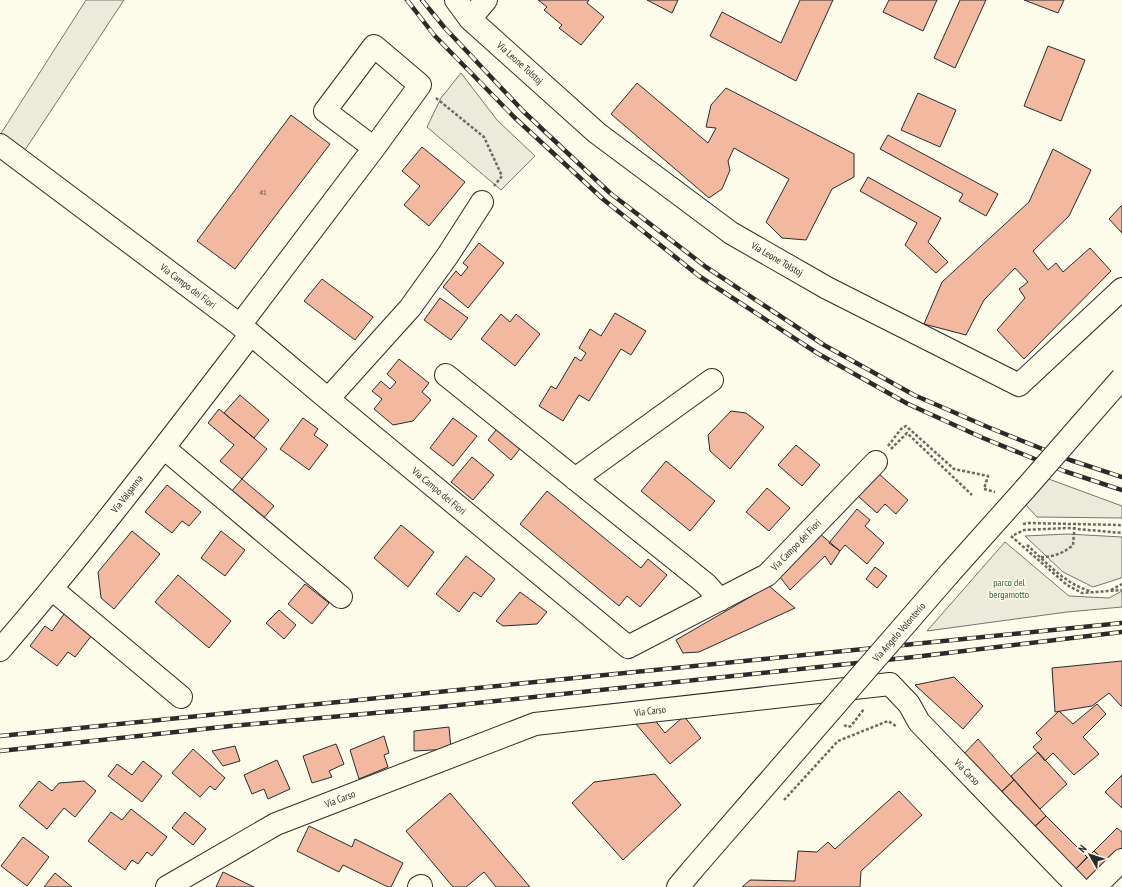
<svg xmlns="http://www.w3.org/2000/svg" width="1122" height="887" viewBox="0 0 1122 887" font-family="'PT Sans Narrow',sans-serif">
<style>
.green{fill:#ecebdb;stroke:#74746e}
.building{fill:#f2b8a0;stroke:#2b2b2b}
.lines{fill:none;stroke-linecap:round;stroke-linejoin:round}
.minor-casing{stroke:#2b2b2b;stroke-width:24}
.path{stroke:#6a6964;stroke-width:2.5;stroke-dasharray:3 2;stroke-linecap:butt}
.minor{stroke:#fdfbea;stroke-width:22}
.rail-casing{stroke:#2b2b2b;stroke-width:4.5}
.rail{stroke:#fdfbea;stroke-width:3;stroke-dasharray:9;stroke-linecap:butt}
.minor-bridge-casing{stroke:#2b2b2b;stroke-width:24;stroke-linecap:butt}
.minor-bridge{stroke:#fdfbea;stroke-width:22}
.labels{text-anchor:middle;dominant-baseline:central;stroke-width:3;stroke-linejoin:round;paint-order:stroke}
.number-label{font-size:8px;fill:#5d4e48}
.street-label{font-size:10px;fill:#2b2b2b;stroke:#fdfbea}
.park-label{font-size:10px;fill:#34623c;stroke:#fdfbea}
</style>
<rect width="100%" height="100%" fill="#fdfbea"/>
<path class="green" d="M 86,0 L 124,0 L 23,153 L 0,135 Z
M 461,73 L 497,120 L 535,156 L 501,190 L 427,127 L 441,98 Z
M 1046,478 L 1122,506 L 1122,518 L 1037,517 L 1026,505 Z
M 1067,534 L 1122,537 L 1122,576 L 1121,578 L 1093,587 L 1063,572 L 1025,536 Z
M 1005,542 L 1069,596 L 1109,598 L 1122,591 L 1122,607 L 1067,612 L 927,631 Z"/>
<path class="building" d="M 538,0 L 589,0 L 587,3 L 604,17 L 581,45 L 559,28 L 562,25 L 544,10 L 547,7 Z
M 647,0 L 678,0 L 672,13 Z
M 800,0 L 833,0 L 796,81 L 710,36 L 722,12 L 781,43 Z
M 889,0 L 937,0 L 923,31 L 883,12 Z
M 960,0 L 986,0 L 955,68 L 934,58 Z
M 1024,0 L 1064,0 L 1058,13 Z
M 1048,46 L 1085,60 L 1061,121 L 1024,106 Z
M 637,83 L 708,143 L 716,128 L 706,127 L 711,105 L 726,88 L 854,154 L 854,177 L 832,189 L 806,240 L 782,238 L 766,222 L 789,179 L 734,148 L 728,161 L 730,170 L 722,189 L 709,198 L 611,114 Z
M 918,93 L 956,110 L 940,147 L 901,130 Z
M 291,115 L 330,144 L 235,269 L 197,241 Z
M 888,135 L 998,194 L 986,216 L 959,201 L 963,194 L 880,149 Z
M 422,147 L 465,182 L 429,226 L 404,205 L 420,186 L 402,171 Z
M 1053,149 L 1091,170 L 1069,216 L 1033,251 L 1048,270 L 1056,263 L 1063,272 L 1090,248 L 1111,271 L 1024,359 L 997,330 L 1025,298 L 1019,289 L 1028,282 L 1015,268 L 984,300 L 966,335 L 924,324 L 942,282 L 1029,202 Z
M 868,177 L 941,218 L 928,242 L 948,262 L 936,273 L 905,245 L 917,223 L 860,191 Z
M 1122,205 L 1122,233 L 1109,219 Z
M 479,243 L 504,263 L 468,308 L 443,287 L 456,271 L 461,276 L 468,267 L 463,263 Z
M 322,279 L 373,317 L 355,340 L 304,301 Z
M 440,298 L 468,318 L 451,340 L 424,320 Z
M 615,313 L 646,331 L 631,355 L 621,349 L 589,401 L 579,395 L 563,421 L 539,406 L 551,386 L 556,389 L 575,357 L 581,361 L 586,353 L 579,348 L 590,329 L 601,336 Z
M 501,314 L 510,322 L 516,314 L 540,334 L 515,366 L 481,339 Z
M 399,359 L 429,383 L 422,392 L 431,400 L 413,421 L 393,425 L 374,409 L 382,399 L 372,391 L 381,381 L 390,389 L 396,382 L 387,374 Z
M 240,395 L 269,420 L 254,438 L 224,413 Z
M 219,409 L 267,449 L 242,479 L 220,461 L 234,445 L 208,423 Z
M 731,411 L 746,413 L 764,427 L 730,469 L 710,451 L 708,435 Z
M 303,418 L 318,429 L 314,435 L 328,445 L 309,470 L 280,449 Z
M 453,418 L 477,436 L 453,466 L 430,448 Z
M 500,425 L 523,445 L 511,460 L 488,440 Z
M 796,445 L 820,465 L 802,486 L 778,465 Z
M 472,457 L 494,475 L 473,500 L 451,482 Z
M 666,461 L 715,501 L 690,531 L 641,491 Z
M 878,473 L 908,500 L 896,514 L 885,504 L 877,513 L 858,496 Z
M 242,479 L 274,506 L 262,520 L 230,493 Z
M 167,485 L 201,512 L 189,526 L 182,521 L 172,533 L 145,512 Z
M 767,488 L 790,508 L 769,531 L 746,512 Z
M 547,491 L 641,568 L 648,559 L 667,575 L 640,607 L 627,596 L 619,606 L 520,524 Z
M 857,509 L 870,520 L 865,526 L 884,543 L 867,564 L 845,545 L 840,551 L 829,543 Z
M 401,525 L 434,552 L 408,587 L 374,558 Z
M 132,531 L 160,554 L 114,609 L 101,598 L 98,572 Z
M 221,531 L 245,550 L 225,576 L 201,558 Z
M 819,533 L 840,551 L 831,565 L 825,556 L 790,590 L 780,577 Z
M 466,556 L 495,579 L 481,597 L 474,592 L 459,612 L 436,594 Z
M 875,567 L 887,576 L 877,588 L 866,579 Z
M 178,575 L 231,621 L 209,648 L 155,602 Z
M 305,584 L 329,603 L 312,624 L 288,604 Z
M 769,586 L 795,608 L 699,652 L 683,653 L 676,640 Z
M 520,592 L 547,612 L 537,624 L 503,626 L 496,621 Z
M 279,610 L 296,625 L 284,639 L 266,623 Z
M 64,614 L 92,635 L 75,657 L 68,652 L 57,666 L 30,646 L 45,626 L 52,631 Z
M 1122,661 L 1122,707 L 1109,693 L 1092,706 L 1055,712 L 1052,668 Z
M 954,677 L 983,706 L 963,729 L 915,685 Z
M 1097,704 L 1106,714 L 1083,737 L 1099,754 L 1074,775 L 1053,753 L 1045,761 L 1033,747 L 1042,739 L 1036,733 L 1059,711 L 1073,724 Z
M 650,714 L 665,733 L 684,716 L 701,738 L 670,764 L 630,717 Z
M 449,727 L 451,749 L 414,751 L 414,731 Z
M 384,736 L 389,753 L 384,755 L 388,767 L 359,779 L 350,750 Z
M 978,739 L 1014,780 L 997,796 L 961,757 Z
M 336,744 L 344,764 L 329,771 L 332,777 L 312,783 L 303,756 Z
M 235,746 L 240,761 L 223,766 L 212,751 Z
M 193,749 L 225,778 L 215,790 L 210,786 L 200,797 L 172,773 Z
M 1038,752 L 1067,784 L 1040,809 L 1011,776 Z
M 277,760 L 290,789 L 268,799 L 264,789 L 252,794 L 244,775 Z
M 143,761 L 162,776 L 142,802 L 108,776 L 117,764 L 132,775 Z
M 655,774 L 681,805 L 623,860 L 572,803 L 594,782 Z
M 1122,775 L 1122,808 L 1105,792 Z
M 1014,780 L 1046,816 L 1031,830 L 997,796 Z
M 39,781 L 52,791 L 59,783 L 84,781 L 96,791 L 75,817 L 64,808 L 47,829 L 19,806 Z
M 899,791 L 922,815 L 861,871 L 860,887 L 742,887 L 750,880 L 795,881 L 798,851 L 817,852 L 828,842 L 835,849 Z
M 450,793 L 530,887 L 496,887 L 484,872 L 466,887 L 453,887 L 406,831 Z
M 131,809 L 167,837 L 152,856 L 147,852 L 138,864 L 132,860 L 125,870 L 88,841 L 111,812 L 122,820 Z
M 185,812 L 206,829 L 193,845 L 172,828 Z
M 1046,816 L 1087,857 L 1074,871 L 1031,830 Z
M 309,826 L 352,847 L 355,839 L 403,863 L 391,887 L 388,887 L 343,865 L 339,872 L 297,851 Z
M 1117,828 L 1122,832 L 1122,856 L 1111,867 L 1094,851 Z
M 23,837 L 49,857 L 27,886 L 1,866 Z
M 1094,851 L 1111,867 L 1088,886 L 1074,871 Z
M 223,872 L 254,887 L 216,887 Z
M 55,873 L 72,887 L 44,887 Z"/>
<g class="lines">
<g class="minor-casing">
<path id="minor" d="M 456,0 L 470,19 L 597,133 L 731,233 L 827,288 L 1019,385 L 1122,289
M 470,19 L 486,0
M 0,145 L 240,325 L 328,399 L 628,647 L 767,575 L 876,462
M 240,325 L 374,148 L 420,85 L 374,46 L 325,111 L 374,148
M 446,375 L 706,584 L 720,600
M 328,399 L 410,308 L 448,255 L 482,202
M 164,448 L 341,597
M 575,479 L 712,380
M 949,574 L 1025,489
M 52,589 L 181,697
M 0,650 C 88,548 169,441 251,334
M 167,887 L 276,824 L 535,724 L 890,684 L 909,704 L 919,722 L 1078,887
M 419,887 L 421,886
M 678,887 L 693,869
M 1095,887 L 1122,860"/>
</g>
<path class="path" d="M 436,98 L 484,137 L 502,176 L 494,186
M 888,446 L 901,429 L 906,426 L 954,469 L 988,476 L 984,489 L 995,492
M 891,449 L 907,433 L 972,495
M 1023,524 L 1028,523 L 1119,525 L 1122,526
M 1014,535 L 1024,530 L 1067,528 L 1122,533
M 1011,536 L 1067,585 L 1082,593 L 1122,590
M 1027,545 C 1046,562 1065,584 1090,591
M 1041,557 C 1053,557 1064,553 1073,545 L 1075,523
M 1111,590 L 1122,584
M 844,725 L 848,727 L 851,726 L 864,709
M 784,800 L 838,741 L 888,721 L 896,726"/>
<use href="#minor" class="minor"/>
<g class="rail-casing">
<path id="rail" d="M 407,0 L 434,35 L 515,118 L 604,200 L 699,276 L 817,353 L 908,404 L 983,438 L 1064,471 L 1122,490
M 422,0 L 444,27 L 523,111 L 610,193 L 706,267 L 824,345 L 914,395 L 990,428 L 1070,460 L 1122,477
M 0,736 L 1122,623
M 0,751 L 231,726 L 430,708 L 914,657 L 1122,632"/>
</g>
<use href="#rail" class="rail"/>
<g class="minor-bridge-casing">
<path id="minor-bridge" d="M 1025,489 L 1122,378
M 693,869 L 949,574"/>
</g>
<use href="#minor-bridge" class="minor-bridge"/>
</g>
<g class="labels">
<g class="number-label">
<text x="263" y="192">41</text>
</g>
<g class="street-label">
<text transform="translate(520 63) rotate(42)">Via Leone Tolstoj</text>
<text transform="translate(777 259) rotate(30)">Via Leone Tolstoj</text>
<text transform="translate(188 286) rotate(37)">Via Campo dei Fiori</text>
<text transform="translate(439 491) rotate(40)">Via Campo dei Fiori</text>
<text transform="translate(127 494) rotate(-52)">Via Valganna</text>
<text transform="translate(796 545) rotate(-46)">Via Campo dei Fiori</text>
<text transform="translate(899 632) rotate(-49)">Via Angelo Volonterio</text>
<text transform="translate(650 711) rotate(-7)">Via Carso</text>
<text transform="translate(967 772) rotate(46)">Via Carso</text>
<text transform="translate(340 799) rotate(-21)">Via Carso</text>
</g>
<g class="park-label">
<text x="1009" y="582">parco del<tspan x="1009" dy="12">bergamotto</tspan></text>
</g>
</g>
<g transform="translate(1090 855) rotate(309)" stroke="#fdfbea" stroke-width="3" paint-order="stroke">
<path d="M0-3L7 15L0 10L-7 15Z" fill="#2b2b2b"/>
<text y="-6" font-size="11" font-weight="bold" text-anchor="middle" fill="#2b2b2b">N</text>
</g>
</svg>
